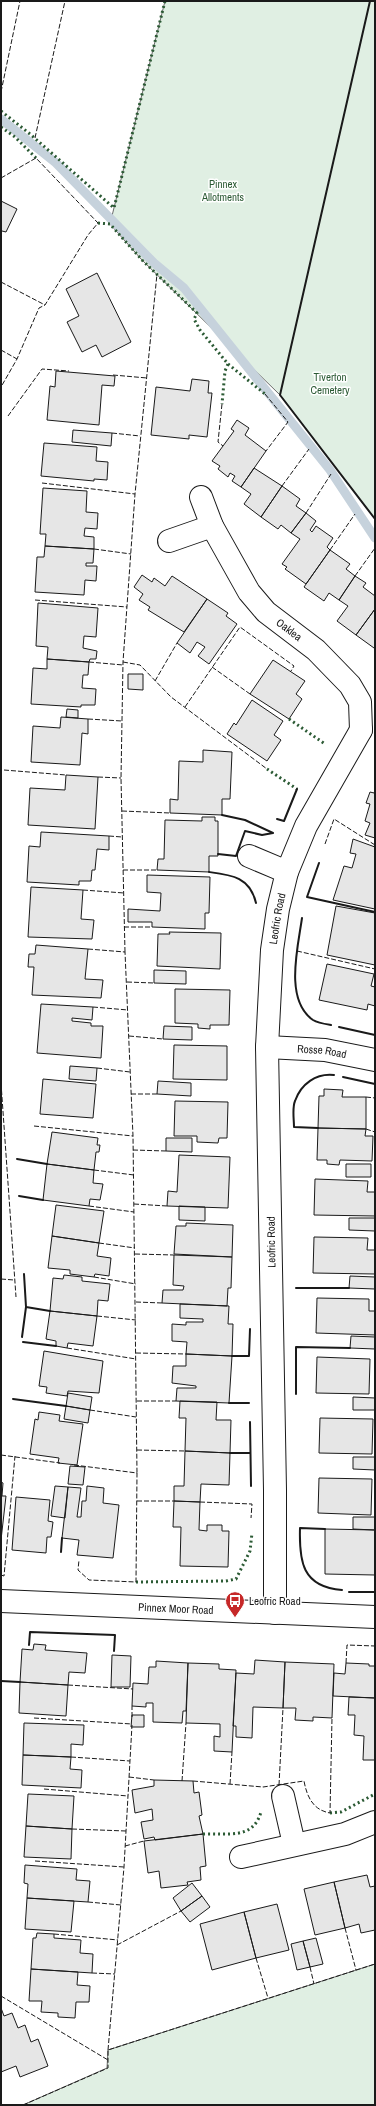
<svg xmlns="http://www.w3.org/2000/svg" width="376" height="2106" viewBox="0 0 376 2106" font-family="'Archivo Narrow',sans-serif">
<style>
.green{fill:#e0efe3;stroke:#6a6a6a}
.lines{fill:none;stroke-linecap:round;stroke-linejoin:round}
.stream{stroke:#c6d2dc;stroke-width:9}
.building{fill:#e6e6e6;stroke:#1a1a1a}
.street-casing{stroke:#1a1a1a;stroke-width:24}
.street{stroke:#fff;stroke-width:22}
.hedge{stroke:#2b5a34;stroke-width:3;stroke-dasharray:2 3;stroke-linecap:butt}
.fence{stroke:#1a1a1a;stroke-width:1;stroke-dasharray:5 2;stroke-linecap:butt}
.wall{stroke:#1a1a1a;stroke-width:2}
.labels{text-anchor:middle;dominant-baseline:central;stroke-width:3;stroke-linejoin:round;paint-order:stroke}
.park-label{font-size:11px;fill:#2b5a34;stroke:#fff}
.street-label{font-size:11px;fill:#1a1a1a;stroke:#fff}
.poi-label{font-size:11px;fill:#1a1a1a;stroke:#fff;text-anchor:start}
</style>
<rect width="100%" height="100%" fill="#fff"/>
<path class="green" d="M 165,1 L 375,1 L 375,519 L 280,395 L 142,260 L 110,224 Z
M 375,1964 L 375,2105 L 23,2105 L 107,2068 L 108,2050 Z"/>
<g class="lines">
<path class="stream" d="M 1,119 L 56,163 L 154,263 L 184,288 L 330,470 L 375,538"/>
</g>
<path class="building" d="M 1,201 L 17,209 L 6,232 L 2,231 L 1,232 Z
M 97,273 L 131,342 L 102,357 L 96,345 L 82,352 L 67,322 L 79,316 L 66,289 Z
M 56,371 L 115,376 L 114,386 L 102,385 L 99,425 L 47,420 L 50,386 L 55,387 Z
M 192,379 L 209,381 L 208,393 L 212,393 L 207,437 L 189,435 L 189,439 L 151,435 L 156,387 L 190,391 Z
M 237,420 L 249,428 L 245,435 L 266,451 L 241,487 L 232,481 L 235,476 L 230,473 L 228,477 L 218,469 L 220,466 L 212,461 L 234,431 L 231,429 Z
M 73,430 L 112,433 L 111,446 L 72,442 Z
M 44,443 L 97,447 L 96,461 L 108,462 L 107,480 L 94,479 L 94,481 L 41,476 Z
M 254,468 L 282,486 L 261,517 L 244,504 L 251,494 L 241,487 Z
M 282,486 L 300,499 L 296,506 L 306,513 L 291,533 L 281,525 L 278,529 L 261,517 Z
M 43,488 L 87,491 L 86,512 L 98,513 L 97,529 L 85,528 L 84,536 L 94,537 L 94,549 L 45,546 L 46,534 L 40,534 Z
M 306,513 L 316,521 L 310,530 L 312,532 L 316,526 L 333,538 L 327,547 L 330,550 L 306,584 L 285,569 L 287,567 L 282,564 L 300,539 L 291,533 Z
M 45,546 L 94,549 L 93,563 L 86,563 L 86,566 L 97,566 L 96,581 L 85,580 L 84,595 L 35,592 L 37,557 L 44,557 Z
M 330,550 L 350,564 L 346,569 L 355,576 L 339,600 L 329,593 L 324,601 L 304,587 Z
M 142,575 L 152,582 L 154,578 L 165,586 L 172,576 L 207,599 L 184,632 L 148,610 L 150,607 L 139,600 L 143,594 L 134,587 Z
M 355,576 L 366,583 L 363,587 L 375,596 L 375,609 L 356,635 L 337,621 L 348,606 L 339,600 Z
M 207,599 L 228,613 L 226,616 L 237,624 L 209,664 L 198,656 L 205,647 L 197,642 L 190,653 L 177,643 Z
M 38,603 L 98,608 L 96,637 L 84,636 L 83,648 L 97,651 L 96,659 L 90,659 L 89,662 L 47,659 L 48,647 L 36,646 Z
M 375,609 L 375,647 L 374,648 L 356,635 Z
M 47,659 L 89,662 L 88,675 L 83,675 L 82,688 L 96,689 L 95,705 L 81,705 L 81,707 L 31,704 L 33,668 L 47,669 Z
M 273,660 L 305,681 L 296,694 L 302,699 L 289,719 L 250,694 Z
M 128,674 L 143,674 L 143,690 L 128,689 Z
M 252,700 L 283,721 L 274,735 L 281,740 L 267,761 L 227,734 L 234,723 L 236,725 Z
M 67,709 L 78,710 L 78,718 L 66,717 Z
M 61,717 L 88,719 L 88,734 L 82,733 L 80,765 L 31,762 L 33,726 L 60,728 Z
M 203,750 L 232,752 L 230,799 L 222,799 L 222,815 L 170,813 L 170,799 L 178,800 L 179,761 L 203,762 Z
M 66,775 L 98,777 L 95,829 L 28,825 L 30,788 L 65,790 Z
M 375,791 L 375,838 L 365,835 L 370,823 L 365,821 L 370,804 L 366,803 L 370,792 L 374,793 Z
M 202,817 L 215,817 L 215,821 L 218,821 L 218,856 L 209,856 L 209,872 L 157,870 L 158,859 L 164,859 L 165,820 L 202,821 Z
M 41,832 L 109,836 L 109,850 L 97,849 L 95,870 L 92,870 L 91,881 L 79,881 L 79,885 L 27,882 L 29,846 L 40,847 Z
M 353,839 L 375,847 L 375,909 L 333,900 L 344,866 L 352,868 L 356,854 L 350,853 Z
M 147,875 L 210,877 L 209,913 L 205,913 L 205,929 L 152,927 L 152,922 L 128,922 L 128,909 L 160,911 L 161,893 L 147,892 Z
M 31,887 L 83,890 L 81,919 L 94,920 L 92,939 L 28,937 Z
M 336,906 L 375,913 L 375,965 L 327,955 Z
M 169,932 L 221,933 L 220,969 L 157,966 L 158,934 L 170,934 Z
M 36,945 L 88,949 L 85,979 L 103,980 L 101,998 L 32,995 L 34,967 L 28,967 L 29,954 L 35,954 Z
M 327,964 L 374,974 L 371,986 L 375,987 L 375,1006 L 368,1004 L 367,1010 L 319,1000 Z
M 154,970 L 186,971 L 186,984 L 154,983 Z
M 175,989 L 230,990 L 229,1025 L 210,1025 L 210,1029 L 198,1028 L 198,1024 L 175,1023 Z
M 41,1004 L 93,1007 L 92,1020 L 72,1018 L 72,1021 L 91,1023 L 91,1026 L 103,1026 L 101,1058 L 37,1053 Z
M 164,1026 L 192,1027 L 192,1040 L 163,1039 Z
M 174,1045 L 227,1046 L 227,1080 L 173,1079 Z
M 70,1066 L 97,1068 L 96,1081 L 69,1079 Z
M 43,1079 L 96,1084 L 93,1118 L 40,1114 Z
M 158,1081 L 191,1083 L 191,1096 L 157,1094 Z
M 324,1089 L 343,1090 L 342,1097 L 366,1097 L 366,1129 L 318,1128 L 319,1096 L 324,1096 Z
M 175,1101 L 228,1102 L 227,1138 L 219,1138 L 218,1143 L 197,1142 L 197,1136 L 174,1136 Z
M 318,1128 L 366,1129 L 365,1136 L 373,1136 L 372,1161 L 340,1160 L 339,1165 L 327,1164 L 327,1160 L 317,1160 Z
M 52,1132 L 98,1138 L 97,1145 L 100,1145 L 99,1152 L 96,1152 L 94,1170 L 47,1164 Z
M 166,1138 L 192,1138 L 192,1152 L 166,1151 Z
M 179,1155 L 230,1157 L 228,1208 L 167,1206 L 168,1191 L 177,1192 Z
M 47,1164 L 94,1170 L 93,1183 L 103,1184 L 100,1200 L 90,1199 L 89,1206 L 43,1200 Z
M 346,1164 L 371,1164 L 371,1177 L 346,1177 Z
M 315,1179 L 368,1181 L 367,1192 L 375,1192 L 375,1216 L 314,1215 Z
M 56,1205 L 104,1211 L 99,1243 L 52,1236 Z
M 179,1206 L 205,1207 L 205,1221 L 179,1220 Z
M 349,1218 L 375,1218 L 375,1231 L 349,1230 Z
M 186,1223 L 233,1225 L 232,1257 L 174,1254 L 176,1226 L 186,1226 Z
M 52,1236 L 99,1243 L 97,1256 L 111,1258 L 109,1276 L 95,1274 L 94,1277 L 70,1274 L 70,1270 L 48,1268 Z
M 314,1237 L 368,1238 L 367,1250 L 375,1250 L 375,1274 L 313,1273 Z
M 174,1255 L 232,1257 L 231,1288 L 228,1288 L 227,1306 L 162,1303 L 163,1290 L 183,1290 L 184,1286 L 173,1285 Z
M 64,1275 L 82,1277 L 82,1281 L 110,1284 L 108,1301 L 98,1300 L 97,1316 L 50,1311 L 53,1278 L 63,1279 Z
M 350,1276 L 375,1277 L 375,1289 L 349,1288 Z
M 317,1298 L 369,1299 L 369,1311 L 375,1311 L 375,1335 L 316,1333 Z
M 180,1304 L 229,1306 L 228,1324 L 233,1324 L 232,1356 L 186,1354 L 187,1342 L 172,1341 L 172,1324 L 186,1325 L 186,1322 L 203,1322 L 203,1319 L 180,1318 Z
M 50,1311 L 97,1316 L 93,1346 L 68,1343 L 67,1348 L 56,1346 L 56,1341 L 46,1339 Z
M 351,1336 L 375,1337 L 375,1349 L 350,1348 Z
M 44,1351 L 103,1361 L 99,1393 L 68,1391 L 67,1396 L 46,1393 L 47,1387 L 39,1386 Z
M 186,1354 L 232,1356 L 229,1403 L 176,1401 L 177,1388 L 196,1388 L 196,1386 L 172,1383 L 173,1366 L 186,1366 Z
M 317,1357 L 370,1359 L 369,1394 L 316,1393 Z
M 68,1393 L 92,1397 L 90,1410 L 66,1406 Z
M 353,1397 L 375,1398 L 375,1410 L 353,1410 Z
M 180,1401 L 217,1402 L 216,1420 L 231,1420 L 230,1453 L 185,1451 L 186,1418 L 179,1418 Z
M 66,1406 L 90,1410 L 88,1423 L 64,1419 Z
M 39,1412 L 60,1415 L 59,1421 L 83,1424 L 77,1465 L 58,1463 L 59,1458 L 30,1454 L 35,1419 L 38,1420 Z
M 320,1418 L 373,1419 L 372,1454 L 319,1453 Z
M 185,1451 L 230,1453 L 229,1485 L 201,1484 L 200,1502 L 174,1501 L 174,1486 L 184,1486 Z
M 353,1457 L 375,1457 L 375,1470 L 353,1469 Z
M 70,1466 L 85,1467 L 83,1485 L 68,1484 Z
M 319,1478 L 372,1479 L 371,1515 L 318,1513 Z
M 1,1482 L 3,1483 L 2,1496 L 6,1496 L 1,1540 Z
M 55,1486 L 68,1487 L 65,1518 L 51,1516 Z
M 87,1486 L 104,1488 L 103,1503 L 119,1505 L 113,1558 L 77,1555 L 79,1540 L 62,1538 L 68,1487 L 81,1488 L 77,1517 L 81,1517 L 82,1501 L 86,1501 Z
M 16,1497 L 50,1500 L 48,1521 L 53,1522 L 51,1537 L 47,1537 L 46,1553 L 12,1550 Z
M 174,1501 L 200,1502 L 199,1530 L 207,1531 L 207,1525 L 222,1525 L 222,1531 L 229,1531 L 228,1567 L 180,1566 L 181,1527 L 173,1527 Z
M 353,1517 L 375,1517 L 375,1530 L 353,1529 Z
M 325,1529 L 375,1530 L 375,1575 L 325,1574 Z
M 34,1644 L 46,1645 L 45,1650 L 87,1653 L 85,1673 L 69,1672 L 68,1685 L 20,1682 L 22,1649 L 33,1650 Z
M 112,1655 L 131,1656 L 130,1687 L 111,1687 Z
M 255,1660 L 285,1662 L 283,1708 L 253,1707 L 252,1738 L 236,1737 L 236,1726 L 233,1726 L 236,1673 L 254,1674 Z
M 156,1661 L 188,1663 L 186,1711 L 183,1711 L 182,1723 L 153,1722 L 153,1703 L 146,1703 L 146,1707 L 132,1706 L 133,1683 L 148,1684 L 149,1667 L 156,1667 Z
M 285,1662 L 334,1664 L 332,1718 L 313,1717 L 313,1721 L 295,1720 L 296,1708 L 283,1708 Z
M 188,1663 L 219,1664 L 219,1669 L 236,1670 L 232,1752 L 214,1751 L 214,1736 L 220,1737 L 220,1724 L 186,1723 Z
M 346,1663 L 369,1664 L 369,1666 L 375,1666 L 375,1698 L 333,1696 L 334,1673 L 345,1674 Z
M 20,1682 L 68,1685 L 66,1716 L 19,1713 Z
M 349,1697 L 375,1698 L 375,1760 L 363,1760 L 364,1736 L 354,1735 L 355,1715 L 348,1715 Z
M 132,1715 L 144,1715 L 144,1727 L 131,1727 Z
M 24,1723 L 84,1725 L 83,1745 L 71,1744 L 71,1757 L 23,1755 Z
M 23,1755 L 71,1757 L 70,1769 L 82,1770 L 81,1788 L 22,1785 Z
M 154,1780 L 193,1781 L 194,1793 L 199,1792 L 202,1815 L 199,1816 L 203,1834 L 155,1840 L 154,1837 L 144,1839 L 141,1822 L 153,1820 L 152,1809 L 135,1813 L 132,1790 L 154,1786 Z
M 28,1794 L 74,1796 L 72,1829 L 26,1826 Z
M 26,1826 L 72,1829 L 71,1859 L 24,1857 Z
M 203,1834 L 206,1866 L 200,1867 L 201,1880 L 187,1882 L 188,1885 L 161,1888 L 159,1871 L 148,1873 L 144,1841 Z
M 25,1865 L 77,1869 L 76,1880 L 90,1881 L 88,1902 L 27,1898 L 28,1884 L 24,1883 Z
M 367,1875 L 370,1887 L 375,1886 L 375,1930 L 361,1933 L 359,1924 L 345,1928 L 334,1882 Z
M 334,1882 L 345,1928 L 315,1935 L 304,1889 Z
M 192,1883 L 202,1896 L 181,1911 L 173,1898 Z
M 202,1896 L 210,1907 L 190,1922 L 181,1911 Z
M 27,1898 L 74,1901 L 71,1932 L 25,1929 Z
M 277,1904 L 289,1950 L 256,1958 L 244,1912 Z
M 244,1912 L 256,1958 L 212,1970 L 200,1924 Z
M 37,1933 L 54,1934 L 54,1938 L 81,1940 L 80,1953 L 93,1954 L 92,1973 L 31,1969 L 33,1938 L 36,1938 Z
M 316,1938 L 323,1964 L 310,1967 L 303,1941 Z
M 303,1941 L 310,1967 L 297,1970 L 291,1944 Z
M 31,1969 L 78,1972 L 77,1985 L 90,1986 L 89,2002 L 76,2002 L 75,2018 L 58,2017 L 58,2013 L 41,2012 L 42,2001 L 29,2001 Z
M 1,2008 L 4,2016 L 12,2013 L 18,2028 L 25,2025 L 31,2042 L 38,2039 L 48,2066 L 20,2077 L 16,2066 L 1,2072 Z"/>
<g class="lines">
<g class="street-casing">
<g id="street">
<path id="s1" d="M 201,497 L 212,526 L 249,592 L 266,612 L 316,650 L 350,685 L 360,702 L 361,730"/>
<path d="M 169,541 L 212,526"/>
<path d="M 249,856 L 287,872"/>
<path id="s2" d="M 267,1047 L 325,1050 L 375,1060"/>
<path id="s3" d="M 1,1601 L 375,1617"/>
<path id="s4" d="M 275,1613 L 275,1490 L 267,1047 L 272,950 L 278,909 L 287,872 L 306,826 L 361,730"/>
<path d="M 283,1796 L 294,1844"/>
<path d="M 241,1857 L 345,1834 L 375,1822"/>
</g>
</g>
<use href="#street" class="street"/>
<path class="hedge" d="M 1,111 L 30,134 L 114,208 L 165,1
M 1,127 L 15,137 L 36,158
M 98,223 L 110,224 L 142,260 L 197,313 L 194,319 L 200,330 L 228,364 L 225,371 L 222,404
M 228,364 L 265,394
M 289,719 L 325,744
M 267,769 L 297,789
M 136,1582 L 226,1581 L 236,1579 L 250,1551 L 252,1533
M 330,1813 L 341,1812 L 375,1794
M 203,1834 C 228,1833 253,1840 261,1812"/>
<path class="fence" d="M 1,92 L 20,1
M 35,138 L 65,1
M 1,178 L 36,158 L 98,223 L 88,235 L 45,305 L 39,308 L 17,359 L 1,387
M 1,282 L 45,305
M 1,350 L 17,359
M 113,375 L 147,378
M 265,394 L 288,422 L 266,451
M 222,404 L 218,442 L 223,446
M 8,416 L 42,369 L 69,371
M 112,433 L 140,436
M 42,483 L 135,494
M 282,486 L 309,449
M 306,513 L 331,474
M 94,549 L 131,554
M 330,550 L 355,514
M 355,576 L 375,548
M 35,600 L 127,607
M 89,662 L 123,665
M 123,662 L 140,665 L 171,697 L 267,769
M 212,667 L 250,694
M 155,681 L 177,643
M 185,707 L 240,627 L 294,666 L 291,671
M 88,719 L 122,721
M 4,770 L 66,775
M 98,777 L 121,778
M 122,811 L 170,813
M 109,836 L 122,837
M 325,844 L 334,819 L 375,845
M 123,870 L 157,870
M 83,890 L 124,893
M 124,927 L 152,927
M 88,949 L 125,952 L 133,1136 L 137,1473
M 297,951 L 375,969
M 125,952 L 121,778 L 123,662 L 135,494 L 157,274
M 127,982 L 154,983
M 93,1007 L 128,1010
M 129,1036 L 163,1039
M 97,1068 L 130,1072
M 1,1083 L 16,1297
M 131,1094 L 157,1094
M 366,1097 L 375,1098
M 34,1126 L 133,1136
M 366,1129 L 375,1132
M 133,1150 L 166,1151
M 94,1170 L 134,1175
M 134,1204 L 167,1206
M 89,1206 L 134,1212
M 99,1243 L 135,1248
M 135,1254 L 174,1255
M 94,1277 L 136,1284
M 1,1279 L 14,1280
M 136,1302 L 162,1303
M 97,1316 L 136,1320
M 67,1348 L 136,1359
M 136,1353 L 186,1354
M 137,1401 L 176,1401
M 90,1410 L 136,1417
M 137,1450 L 185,1451
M 1,1455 L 60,1463
M 74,1465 L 137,1473 L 136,1582 L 89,1580 L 78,1570 L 79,1560
M 137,1501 L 174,1501
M 200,1502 L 252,1504 L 251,1518
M 1,1575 L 4,1576 L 15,1456
M 346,1663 L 347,1645 L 375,1646
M 68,1685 L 133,1689
M 132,1717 L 132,1706
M 34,1718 L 132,1724
M 71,1757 L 130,1761
M 129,1777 L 154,1780
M 182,1781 L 186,1723
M 193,1781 L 263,1787 L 304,1781 C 307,1797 313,1810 330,1813 L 332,1718
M 230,1784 L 232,1752
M 279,1785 L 283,1708
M 44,1789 L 128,1796
M 72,1829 L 126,1831
M 125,1846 L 144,1841
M 35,1861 L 124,1867
M 88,1902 L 121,1905
M 345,1928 L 356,1970
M 54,1934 L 118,1940
M 117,1945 L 181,1911
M 256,1958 L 268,1998
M 310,1967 L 314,1984
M 92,1973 L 115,1974
M 1,1996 L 108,2060
M 108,2050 L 124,1867 L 132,1725
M 23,2105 L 108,2068 L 108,2050 L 375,1964"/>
<path class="wall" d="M 370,1 L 280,395 L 375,519
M 222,815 L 245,820 L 273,833
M 277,819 L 284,821 L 297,789
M 218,854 L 236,856 L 245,831 L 262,835 L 273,833
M 319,863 L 307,897 L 375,912
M 209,872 C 232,875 250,877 256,903
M 302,918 C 298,947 284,1000 313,1020 C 318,1023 325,1024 331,1025
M 339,1027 L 375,1035
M 343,1077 L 375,1084
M 318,1128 L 294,1127 C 294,1119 292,1108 295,1101 C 301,1084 316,1073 334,1075
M 17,1159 L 47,1164
M 19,1196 L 43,1200
M 296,1288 L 349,1288
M 26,1307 L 50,1311
M 22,1337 L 26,1307 L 24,1274
M 23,1342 L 56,1346
M 232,1356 L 249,1356 L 250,1329
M 296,1394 L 296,1347 L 350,1348
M 13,1399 L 66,1406
M 229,1403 L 249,1403
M 250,1422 L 251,1486
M 230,1453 L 250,1453
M 325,1529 L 300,1528 C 299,1561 302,1587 342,1590
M 61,1552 L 62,1538
M 349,1592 L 375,1592
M 29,1645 L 30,1632 L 115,1635 L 114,1651
M 1,1681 L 20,1682"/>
</g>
<defs>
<g id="bus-pin" transform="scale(1)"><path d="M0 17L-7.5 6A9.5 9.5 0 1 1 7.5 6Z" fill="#c62828" stroke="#fff"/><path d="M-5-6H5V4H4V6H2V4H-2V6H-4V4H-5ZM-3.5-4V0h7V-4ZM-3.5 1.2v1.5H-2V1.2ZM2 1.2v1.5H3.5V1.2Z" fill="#fff"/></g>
</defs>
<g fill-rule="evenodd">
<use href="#bus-pin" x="235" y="1601"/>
</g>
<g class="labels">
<g class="park-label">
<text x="223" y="184">Pinnex<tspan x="223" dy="13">Allotments</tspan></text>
<text x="330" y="377">Tiverton<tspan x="330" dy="13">Cemetery</tspan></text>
</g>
<g class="street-label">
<text stroke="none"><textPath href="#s1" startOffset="162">Oaklea</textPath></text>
<text stroke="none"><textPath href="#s4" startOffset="695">Leofric Road</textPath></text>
<text stroke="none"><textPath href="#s2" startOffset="55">Rosse Road</textPath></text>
<text transform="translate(271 1242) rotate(-91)">Leofric Road</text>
<text stroke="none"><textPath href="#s3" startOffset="175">Pinnex Moor Road</textPath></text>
</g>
<g class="poi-label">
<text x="249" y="1601">Leofric Road</text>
</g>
</g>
<rect width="376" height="2106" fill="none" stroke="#1a1a1a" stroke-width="4"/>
</svg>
